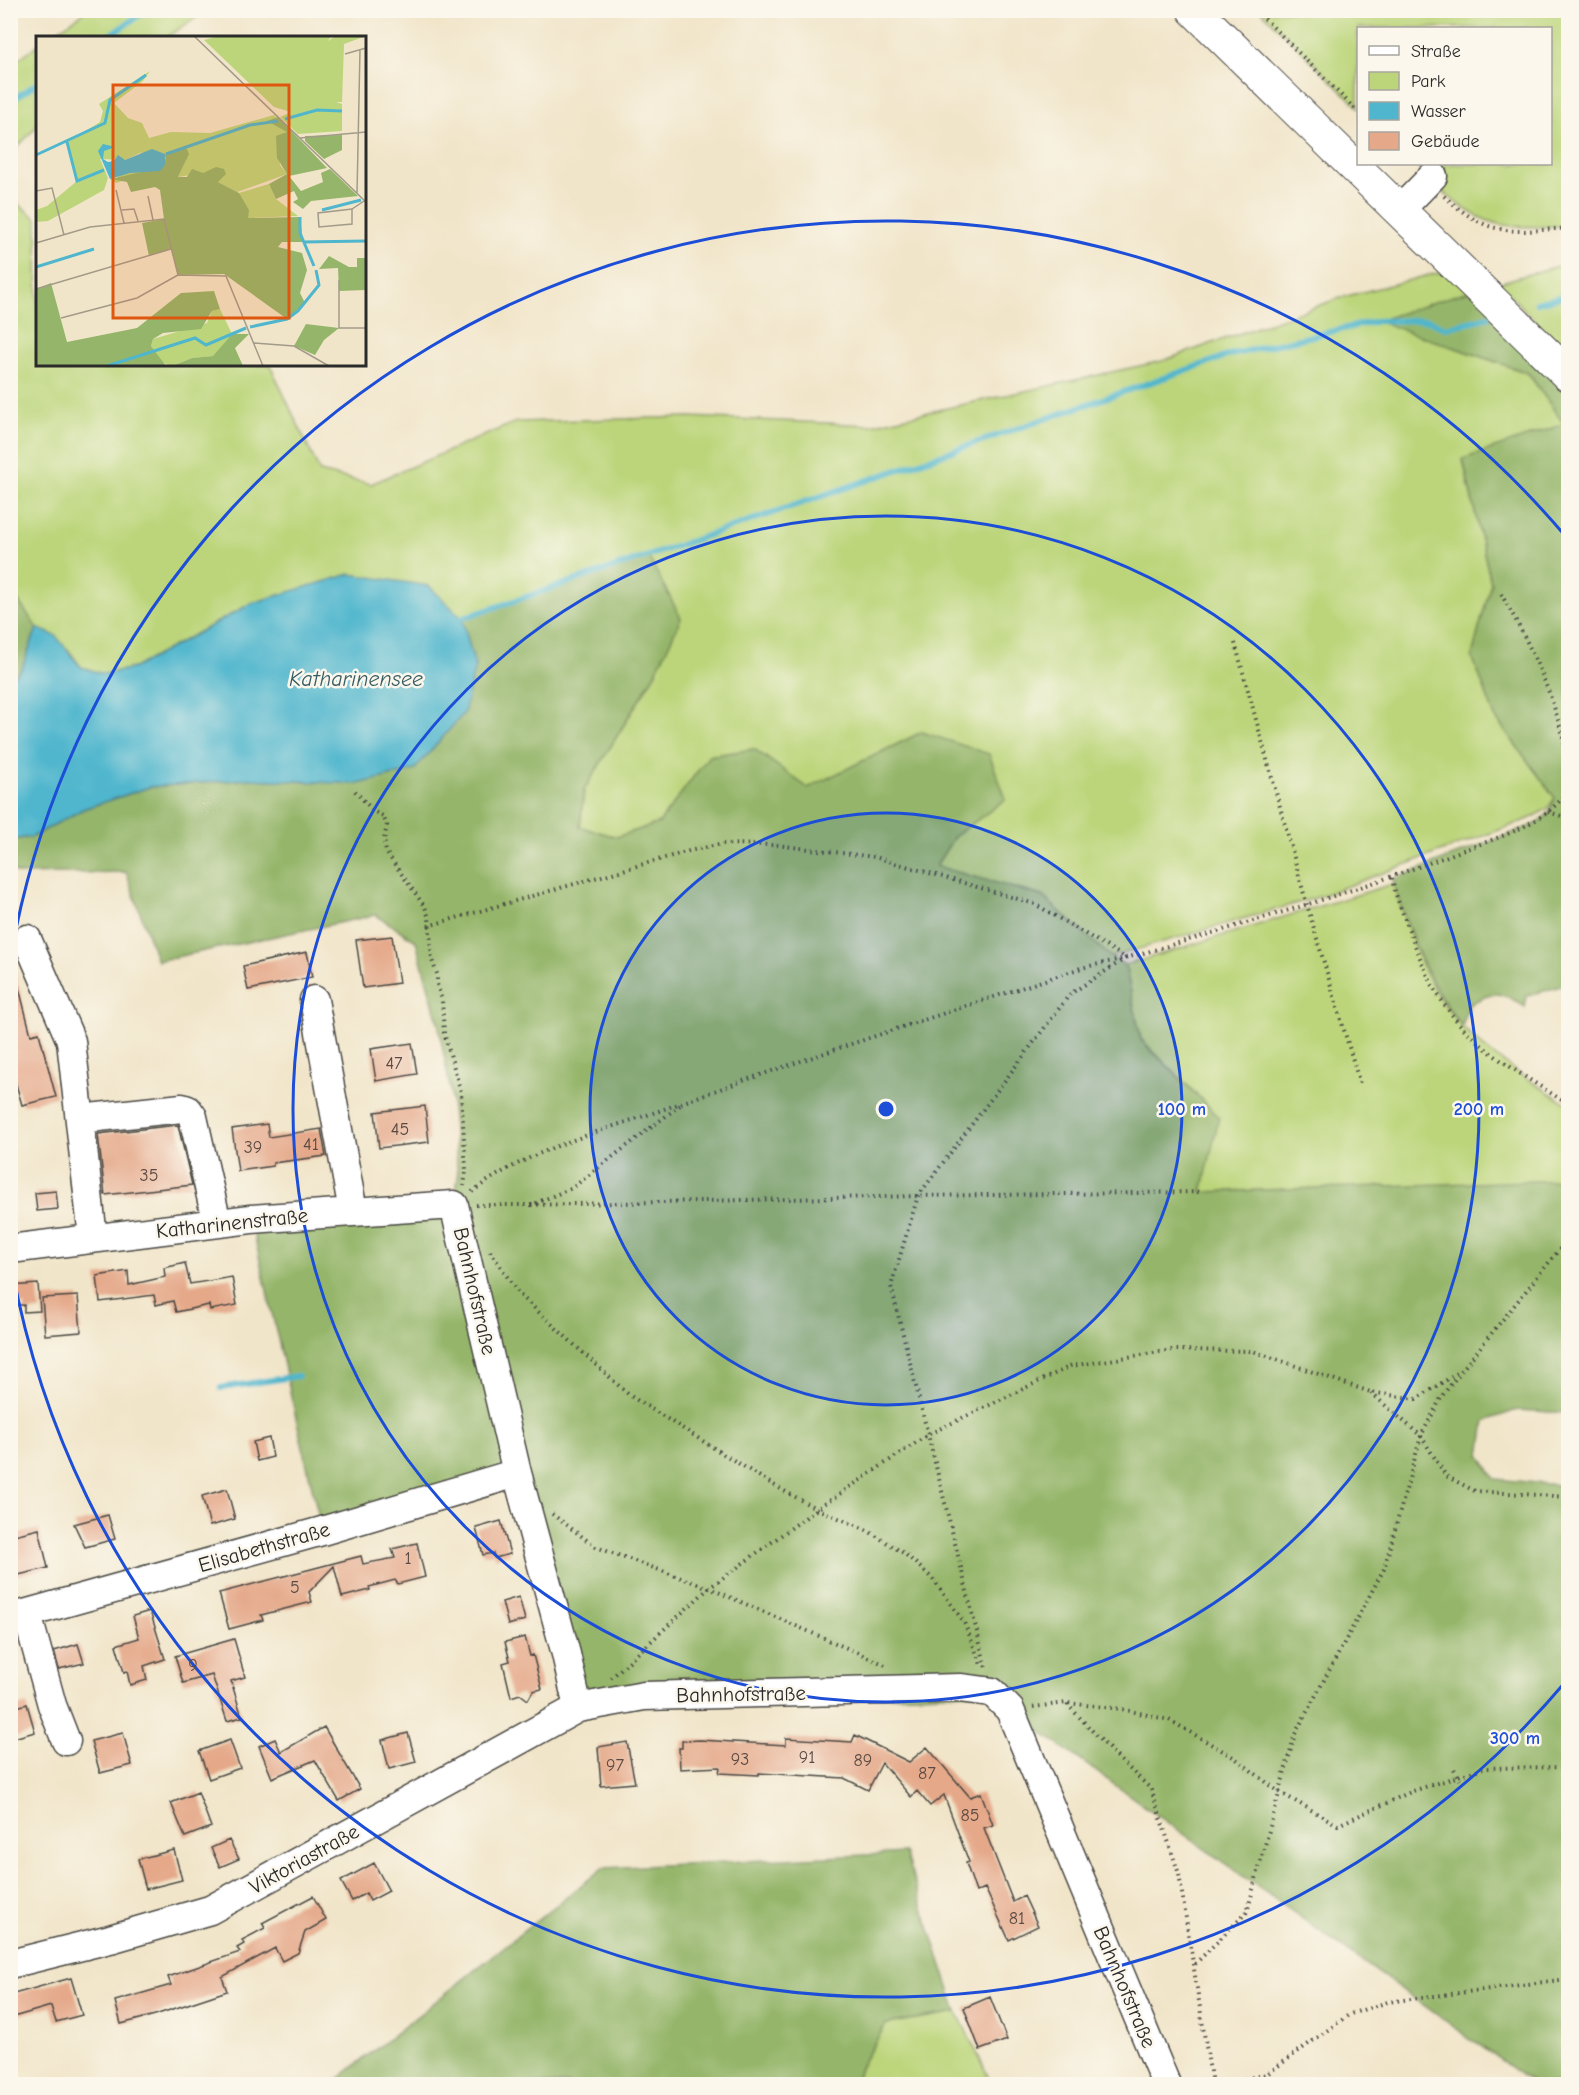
<svg xmlns="http://www.w3.org/2000/svg" width="1579" height="2095" viewBox="0 0 1579 2095" font-family="'Comic Neue',sans-serif">
<style>
.green{fill:#bcd57a;stroke:#748052;stroke-width:1.5}
.forest{fill:#95b66a;stroke:#60704a;stroke-width:1.5}
.water{fill:#4fb6cd;stroke:#3d707c;stroke-width:1.5}
.lines{fill:none;stroke-linecap:round;stroke-linejoin:round}
.stream{stroke:#4fb6cd;stroke-width:6}
.building{fill:#e5a98a}
.minor-casing{stroke:#494743;stroke-width:31}
.major-casing{stroke:#494743;stroke-width:35}
.path{stroke:#494743;stroke-width:4;stroke-dasharray:1.5 4.5;stroke-linecap:butt}
.minor{stroke:#fff;stroke-width:28}
.major{stroke:#fff;stroke-width:33}
.ring{fill:none;stroke:#1d4ed8;stroke-width:3}
.labels{text-anchor:middle;dominant-baseline:central;stroke-width:5;stroke-linejoin:round;paint-order:stroke}
.number-label{font-size:18px;fill:#5a4a43}
.street-label{font-size:21px;fill:#2b2b2b;stroke:#fbf7ec}
.water-label{font-size:22px;font-style:italic;fill:#385c64;stroke:#fbf7ec}
.inset-river{fill:none;stroke:#4fb6cd;stroke-width:3}
.inset-road{fill:none;stroke:#a29b8a;stroke-width:1.5}
.view{fill:#df570e;fill-opacity:0.15;stroke:#df570e;stroke-width:3}
.inset-edge{fill:none;stroke:#2b2b2b;stroke-width:3}
.centre{fill:#1d4ed8;stroke:#fbf7ec;stroke-width:3}
.ring-label{font-size:18px;text-anchor:middle;font-weight:bold;fill:#1d4ed8;stroke:#fbf7ec;stroke-width:5;stroke-linejoin:round;paint-order:stroke}
</style>
<rect width="100%" height="100%" fill="#fbf7ec"/>
<filter id="ink" filterUnits="userSpaceOnUse"><feTurbulence type="fractalNoise" baseFrequency=".0167" numOctaves="2"/><feDisplacementMap in="SourceGraphic" scale="12" xChannelSelector="R" yChannelSelector="G"/><feConvolveMatrix kernelMatrix="1 2 1 2 8 2 1 2 1" color-interpolation-filters="sRGB"/></filter>
<filter id="wash" filterUnits="userSpaceOnUse"><feTurbulence type="fractalNoise" baseFrequency=".008" numOctaves="4" result="noise"/><feDisplacementMap in="SourceGraphic" scale="24" xChannelSelector="R" yChannelSelector="G"/><feGaussianBlur stdDeviation="1.35" result="paint"/><feColorMatrix in="noise" values="0 0 0 0 0 0 0 0 0 0 0 0 0 0 0 0 0 1.4 0 .05"/><feComposite in="paint" operator="in"/></filter>
<g filter="url(#wash)">
<rect width="100%" height="100%" fill="#f1e5c9"/>
<path class="green" d="M 86,11 L 86,10 L 206,11 L 167,37 L 48,37 Z
M 1261,11 L 1568,11 L 1568,226 C 1550,226 1530,228 1512,226 C 1470,223 1442,191 1415,164 L 1550,164 L 1550,28 L 1358,28 L 1358,107 Z
M 37,45 L 37,126 L 11,154 L 11,65 Z
M 10,169 L 17,203 L 37,219 L 38,364 L 270,365 L 320,472 L 371,484 L 516,422 L 689,417 L 870,425 L 1162,361 L 1343,297 L 1445,271 L 1474,289 L 1378,321 L 1528,373 L 1564,424 L 1463,460 L 1491,583 L 1472,656 L 1495,717 L 1555,798 L 1547,809 L 1529,819 L 1315,898 L 1111,957 L 1042,896 L 935,866 L 954,837 L 1006,799 L 922,732 L 808,788 L 754,749 L 709,756 L 660,823 L 617,837 L 580,827 L 584,790 L 655,674 L 681,618 L 512,769 L 18,874 L 11,869 L 11,840 L 32,837 L 83,809 L 249,779 L 252,603 L 134,668 L 104,674 L 81,667 L 68,649 L 37,628 L 11,679 L 11,583 L 18,574 L 17,560 L 10,552 Z
M 1568,263 L 1568,354 L 1498,283 Z
M 1393,884 C 1408,925 1419,971 1446,1007 C 1476,1049 1525,1078 1568,1104 L 1568,1181 L 1202,1192 L 1205,1180 L 1207,1105 L 1141,1039 L 1125,965 Z
M 957,2012 L 992,2084 L 855,2084 L 860,2067 L 886,2024 Z"/>
<path class="forest" d="M 1474,289 L 1568,381 L 1568,984 L 1527,996 L 1525,1007 C 1500,990 1494,990 1469,1005 L 1462,1026 C 1426,983 1411,935 1393,884 L 1394,879 L 1533,825 L 1548,814 L 1555,798 L 1495,717 L 1472,656 L 1491,583 L 1463,459 L 1564,424 L 1528,373 L 1377,321 Z
M 648,556 L 681,618 L 655,674 L 584,790 L 580,827 L 617,837 L 659,823 L 709,756 L 754,749 L 808,788 L 922,732 L 989,754 L 1006,799 L 954,837 L 936,866 L 1042,896 L 1111,957 L 1125,965 L 1141,1040 L 1219,1117 L 1202,1192 L 1568,1180 L 1568,1413 L 1517,1410 L 1485,1421 L 1480,1455 L 1495,1479 L 1568,1486 L 1568,2084 L 1534,2084 L 1010,1710 L 992,1692 L 578,1708 L 517,1473 L 322,1531 L 251,1221 L 454,1202 L 458,1178 L 451,1094 L 438,1022 L 416,941 L 376,915 L 157,961 L 126,872 L 18,874 L 11,869 L 10,840 L 32,837 L 83,809 L 150,787 L 249,779 L 475,666 L 462,618 Z
M 10,589 L 37,628 L 22,668 L 11,679 Z
M 905,1853 L 957,2012 L 886,2024 L 860,2067 L 855,2084 L 332,2084 L 603,1868 Z"/>
<path class="water" d="M 350,574 L 429,586 L 462,618 L 475,666 L 464,713 L 414,770 L 358,784 L 249,779 L 150,787 L 83,809 L 32,837 L 11,840 L 11,679 L 22,668 L 37,628 L 56,636 L 81,667 L 104,674 L 134,668 L 252,603 Z"/>
<g class="lines">
<path class="stream" d="M 106,38 L 147,10
M 10,101 L 38,83
M 1537,303 L 1568,295
M 454,621 L 648,556 L 1230,355 L 1377,321 L 1428,320 L 1446,328 L 1488,317
M 221,1388 L 298,1376"/>
</g>
<g id="blocks">
<path class="building" d="M 392,936 L 399,983 L 363,988 L 356,940 Z
M 307,952 L 312,977 L 248,990 L 243,966 Z
M 10,976 L 16,976 L 31,1035 L 39,1033 L 56,1097 L 22,1105 L 10,1063 Z
M 412,1043 L 417,1074 L 376,1081 L 371,1049 Z
M 425,1106 L 429,1142 L 379,1148 L 375,1112 Z
M 267,1124 L 269,1137 L 321,1129 L 326,1156 L 273,1163 L 273,1166 L 238,1171 L 232,1129 Z
M 178,1125 L 192,1185 L 105,1195 L 98,1134 Z
M 56,1191 L 58,1209 L 37,1211 L 35,1193 Z
M 185,1263 L 190,1284 L 232,1277 L 237,1305 L 210,1310 L 209,1305 L 176,1312 L 173,1301 L 156,1305 L 154,1295 L 100,1302 L 97,1276 L 128,1271 L 129,1285 L 165,1277 L 164,1268 Z
M 38,1284 L 40,1311 L 24,1312 L 24,1305 L 10,1305 L 10,1286 Z
M 78,1296 L 81,1332 L 45,1335 L 42,1298 Z
M 269,1438 L 273,1457 L 257,1461 L 253,1442 Z
M 227,1489 L 235,1519 L 210,1526 L 202,1496 Z
M 108,1515 L 115,1539 L 85,1547 L 74,1524 Z
M 501,1521 L 510,1554 L 495,1558 L 493,1553 L 483,1555 L 476,1528 Z
M 39,1529 L 48,1568 L 10,1577 L 10,1536 Z
M 417,1543 L 425,1577 L 398,1584 L 395,1580 L 369,1587 L 370,1590 L 342,1597 L 334,1566 L 309,1592 L 312,1602 L 261,1615 L 263,1620 L 229,1629 L 219,1593 L 361,1556 L 363,1564 L 395,1558 L 392,1549 Z
M 519,1597 L 525,1620 L 508,1625 L 502,1602 Z
M 150,1611 L 165,1659 L 144,1666 L 147,1680 L 130,1685 L 127,1671 L 124,1672 L 116,1645 L 139,1638 L 133,1616 Z
M 525,1637 L 530,1656 L 533,1655 L 542,1689 L 533,1691 L 528,1700 L 520,1694 L 511,1697 L 503,1663 L 510,1661 L 505,1642 Z
M 234,1639 L 245,1677 L 231,1681 L 242,1717 L 227,1721 L 212,1675 L 183,1683 L 175,1656 Z
M 78,1644 L 84,1663 L 59,1669 L 54,1651 Z
M 27,1704 L 35,1732 L 10,1739 L 10,1709 Z
M 324,1727 L 360,1789 L 339,1801 L 315,1760 L 272,1778 L 259,1746 L 275,1739 L 281,1752 Z
M 123,1733 L 132,1765 L 100,1773 L 91,1741 Z
M 408,1733 L 416,1762 L 389,1769 L 382,1740 Z
M 855,1735 L 909,1762 L 927,1747 L 970,1797 L 981,1793 L 993,1825 L 984,1828 L 1013,1902 L 1024,1896 L 1038,1926 L 1009,1940 L 985,1888 L 976,1892 L 966,1863 L 969,1862 L 944,1795 L 930,1806 L 917,1791 L 911,1797 L 882,1763 L 868,1790 L 844,1778 L 759,1773 L 759,1775 L 719,1773 L 720,1767 L 680,1769 L 679,1748 L 682,1748 L 682,1741 L 700,1740 L 786,1745 L 786,1738 L 852,1742 Z
M 230,1740 L 240,1768 L 209,1779 L 199,1751 Z
M 627,1742 L 635,1783 L 601,1786 L 598,1747 Z
M 198,1792 L 211,1827 L 185,1837 L 171,1803 Z
M 229,1840 L 239,1859 L 220,1867 L 211,1848 Z
M 174,1850 L 182,1880 L 146,1889 L 138,1859 Z
M 374,1863 L 389,1891 L 370,1901 L 366,1893 L 352,1901 L 341,1881 Z
M 313,1896 L 326,1920 L 305,1932 L 298,1953 L 282,1961 L 275,1948 L 222,1977 L 227,1991 L 155,2015 L 121,2024 L 115,2001 L 171,1985 L 168,1977 L 240,1952 L 237,1948 L 244,1944 L 242,1940 L 265,1928 L 262,1923 Z
M 71,1978 L 82,2015 L 56,2022 L 51,2006 L 10,2018 L 10,1995 Z
M 990,1997 L 1007,2040 L 980,2050 L 964,2008 Z"/>
</g>
</g>
<g filter="url(#ink)">
<use href="#blocks" fill-opacity="0" stroke="#494743" stroke-width="1.5"/>
<g class="lines">
<g class="minor-casing">
<path id="minor" d="M 1399,211 L 1433,176
M 27,939 L 71,1041 L 93,1238
M 314,1000 L 353,1211
M 80,1119 L 182,1108 L 188,1110 L 193,1117 L 217,1223
M 10,1249 L 251,1219 L 454,1205 L 517,1473 L 566,1654 L 578,1708 L 644,1696 L 960,1688 L 992,1692 L 1010,1710 L 1166,2084
M 27,1614 L 52,1705 L 66,1741
M 10,1618 L 322,1531 L 517,1473
M 10,1964 L 110,1939 L 210,1910 L 578,1708"/>
</g>
<g class="major-casing">
<path id="major" d="M 1194,10 L 1568,375"/>
</g>
<path class="path" d="M 1256,10 L 1358,112
M 1444,196 C 1469,218 1486,231 1522,231 C 1538,231 1553,228 1568,229
M 1501,594 C 1531,645 1558,703 1568,762
M 1235,643 L 1307,905 L 1360,1084
M 355,791 L 374,812 L 383,816 L 387,825 L 384,840 L 386,852 L 425,907 L 429,918 L 432,960 L 437,974 L 437,984 L 442,1001 L 444,1033 L 461,1092 L 466,1170 L 464,1186
M 1548,812 L 1568,818
M 1392,878 C 1395,896 1403,913 1409,930 C 1419,956 1429,982 1444,1004 C 1474,1049 1525,1076 1568,1104
M 428,926 L 689,851 L 722,844 L 776,845 L 875,857 L 1035,904 L 1126,958 L 1070,994 L 918,1196 L 891,1286 L 986,1668
M 472,1192 C 526,1151 595,1133 659,1111 C 798,1060 940,1015 1081,968 L 1126,958 C 1237,926 1347,895 1455,853 C 1495,838 1542,827 1568,791
M 476,1205 L 531,1205 L 572,1188 L 683,1103
M 531,1205 L 918,1196 L 1202,1192
M 490,1251 L 519,1294 L 629,1395 L 770,1483 L 817,1509 L 865,1529 L 905,1554 L 932,1578 L 964,1622 L 982,1667
M 1371,1393 L 1421,1436 L 1446,1476 L 1475,1491 L 1568,1497
M 552,1514 L 596,1547 L 709,1588 L 888,1666
M 611,1678 L 709,1588 L 817,1509 L 929,1434 L 1071,1366 L 1172,1350 L 1253,1351 L 1370,1392 L 1416,1399 L 1461,1371 L 1568,1239
M 1067,1704 L 1116,1756 L 1151,1789 L 1179,1874 L 1212,2084
M 1033,1707 L 1067,1703 L 1122,1709 L 1169,1720 L 1235,1758 L 1279,1792 L 1338,1825 L 1413,1791 L 1483,1768 L 1568,1767
M 1454,1769 L 1460,1780
M 1195,1964 L 1247,1912 L 1295,1734 L 1384,1569 L 1421,1436 L 1442,1396 L 1459,1374
M 1222,2084 L 1267,2074 L 1350,2014 L 1388,2002 L 1568,1979"/>
<use href="#minor" class="minor"/>
<use href="#major" class="major"/>
</g>
</g>
<circle cx="886" cy="1109" r="296" fill="#1d4ed8" fill-opacity=".12"/>
<g class="ring">
<circle cx="886" cy="1109" r="296"/>
<circle cx="886" cy="1109" r="593"/>
<path d="M1567 1680A889 889 0 0 1 11 1263M11 955A889 889 0 0 1 1567 538"/>
</g>
<g class="labels">
<g class="number-label">
<text x="394" y="1063">47</text>
<text x="400" y="1129">45</text>
<text x="311" y="1144">41</text>
<text x="253" y="1147">39</text>
<text x="149" y="1175">35</text>
<text x="408" y="1558">1</text>
<text x="295" y="1587">5</text>
<text x="193" y="1665">9</text>
<text x="807" y="1757">91</text>
<text x="740" y="1759">93</text>
<text x="863" y="1760">89</text>
<text x="615" y="1765">97</text>
<text x="927" y="1773">87</text>
<text x="970" y="1815">85</text>
<text x="1017" y="1918">81</text>
</g>
<g class="street-label">
<text transform="translate(232 1223) rotate(-6)">Katharinenstraße</text>
<text transform="translate(475 1291) rotate(77)">Bahnhofstraße</text>
<text transform="translate(264 1547) rotate(-16)">Elisabethstraße</text>
<text transform="translate(741 1694) rotate(-1)">Bahnhofstraße</text>
<text transform="translate(304 1859) rotate(-29)">Viktoriastraße</text>
<text transform="translate(1125 1987) rotate(67)">Bahnhofstraße</text>
</g>
<g class="water-label">
<text x="356" y="679">Katharinensee</text>
</g>
</g>
<g transform="translate(36 36)">
<rect width="330" height="330" fill="#f1e5c9"/>
<path d="M 183,0 L 295,0 L 292,5 L 299,0 L 330,0 L 308,8 L 306,66 L 300,66 L 306,68 L 306,95 L 262,98 L 244,81 L 255,76 L 238,71 L 168,4 ZM 114,35 L 107,45 L 78,67 L 92,82 L 106,87 L 113,102 L 135,96 L 174,97 L 238,79 L 252,96 L 241,101 L 244,129 L 251,138 L 201,156 L 182,146 L 184,142 L 167,137 L 142,141 L 150,124 L 80,147 L 74,143 L 81,142 L 106,116 L 89,124 L 64,123 L 72,142 L 68,154 L 12,185 L 0,186 L 0,174 L 11,170 L 41,145 L 31,106 L 64,86 L 67,75 L 63,68 ZM 233,148 L 240,163 L 262,180 L 211,182 L 203,157 ZM 184,273 L 196,298 L 178,320 L 156,322 L 136,330 L 124,326 L 115,310 L 117,303 L 171,287 L 176,275 Z" fill="#bcd57a"/>
<path d="M 242,81 L 291,132 L 253,140 L 265,155 L 287,146 L 285,137 L 294,133 L 322,160 L 275,165 L 267,173 L 257,166 L 262,163 L 258,155 L 240,163 L 233,148 L 251,138 L 241,122 L 240,100 L 251,96 L 231,85 ZM 306,99 L 306,114 L 288,123 L 269,105 L 269,100 ZM 150,111 L 153,118 L 142,141 L 151,141 L 156,133 L 167,137 L 180,131 L 188,133 L 190,138 L 182,146 L 203,157 L 213,174 L 212,182 L 264,181 L 267,206 L 246,206 L 242,211 L 266,217 L 271,234 L 264,257 L 269,267 L 251,283 L 188,238 L 142,239 L 135,213 L 113,220 L 106,187 L 128,183 L 124,154 L 119,151 L 95,156 L 91,146 L 75,143 L 105,136 L 130,123 L 129,118 ZM 293,220 L 313,231 L 321,231 L 321,222 L 330,222 L 330,254 L 303,255 L 302,232 L 283,233 ZM 15,247 L 31,306 L 101,292 L 145,257 L 178,255 L 184,273 L 176,275 L 165,293 L 127,297 L 117,303 L 115,310 L 130,330 L 0,330 L 0,253 ZM 270,288 L 303,292 L 288,304 L 279,319 L 258,310 ZM 196,298 L 213,298 L 199,312 L 207,330 L 136,330 L 156,322 L 177,320 Z" fill="#95b66a"/>
<path d="M 67,108 L 79,111 L 68,115 L 67,123 L 72,126 L 78,125 L 82,119 L 89,124 L 116,113 L 129,118 L 129,129 L 124,135 L 94,137 L 74,143 L 62,115 Z" fill="#4fb6cd"/>
<path class="inset-river" d="M 249,83 L 281,74 L 306,75M 31,106 L 41,145 L 68,134M 130,118 L 214,89 L 242,85M 0,119 L 69,87 L 74,64 L 110,39M 286,174 L 325,164M 264,181 L 264,197 L 278,230M 267,206 L 330,205M 0,231 L 58,213M 214,291 L 251,283 L 262,275 L 283,249 L 280,234M 71,330 L 159,302 L 170,309 L 210,292"/>
<path class="inset-road" d="M 158,0 L 330,166M 309,18 L 330,12M 264,102 L 330,96M 80,154 L 88,187M 0,155 L 16,152 L 28,199M 321,157 L 324,14M 112,160 L 117,184M 316,173 L 316,188 L 283,191 L 282,177 L 316,173 L 328,165M 86,174 L 98,173 L 102,185M 0,207 L 54,191 L 128,183 L 142,239 L 190,240 L 227,330M 303,244 L 303,292 L 330,292M 0,253 L 135,213M 25,282 L 101,262 L 142,239M 218,307 L 258,310 L 293,330"/>
<path class="view" d="M 77,49 L 253,49 L 253,282 L 77,282 Z"/>
<rect width="330" height="330" class="inset-edge"/>
</g>
<circle cx="886" cy="1109" r="9" class="centre"/>
<g class="ring-label">
<text x="1182" y="1115">100 m</text>
<text x="1479" y="1115">200 m</text>
<text x="1515" y="1744">300 m</text>
</g>
<rect width="1579" height="2095" fill="none" stroke="#fbf7ec" stroke-width="36"/>
<rect x="1357" y="27" width="195" height="138" fill="#fbf7ec" stroke="#a8a59f" stroke-width="1.5"/>
<rect x="1369" y="46" width="30" height="9" fill="#ffffff" stroke="#a8a59f" stroke-width="1.5"/>
<text x="1411" y="57" font-size="18" fill="#2b2b2b">Straße</text>
<rect x="1369" y="72" width="30" height="18" fill="#bcd57a" stroke="#a8a59f" stroke-width="1.5"/>
<text x="1411" y="87" font-size="18" fill="#2b2b2b">Park</text>
<rect x="1369" y="102" width="30" height="18" fill="#4fb6cd" stroke="#a8a59f" stroke-width="1.5"/>
<text x="1411" y="117" font-size="18" fill="#2b2b2b">Wasser</text>
<rect x="1369" y="132" width="30" height="18" fill="#e5a98a" stroke="#a8a59f" stroke-width="1.5"/>
<text x="1411" y="147" font-size="18" fill="#2b2b2b">Gebäude</text>
</svg>
